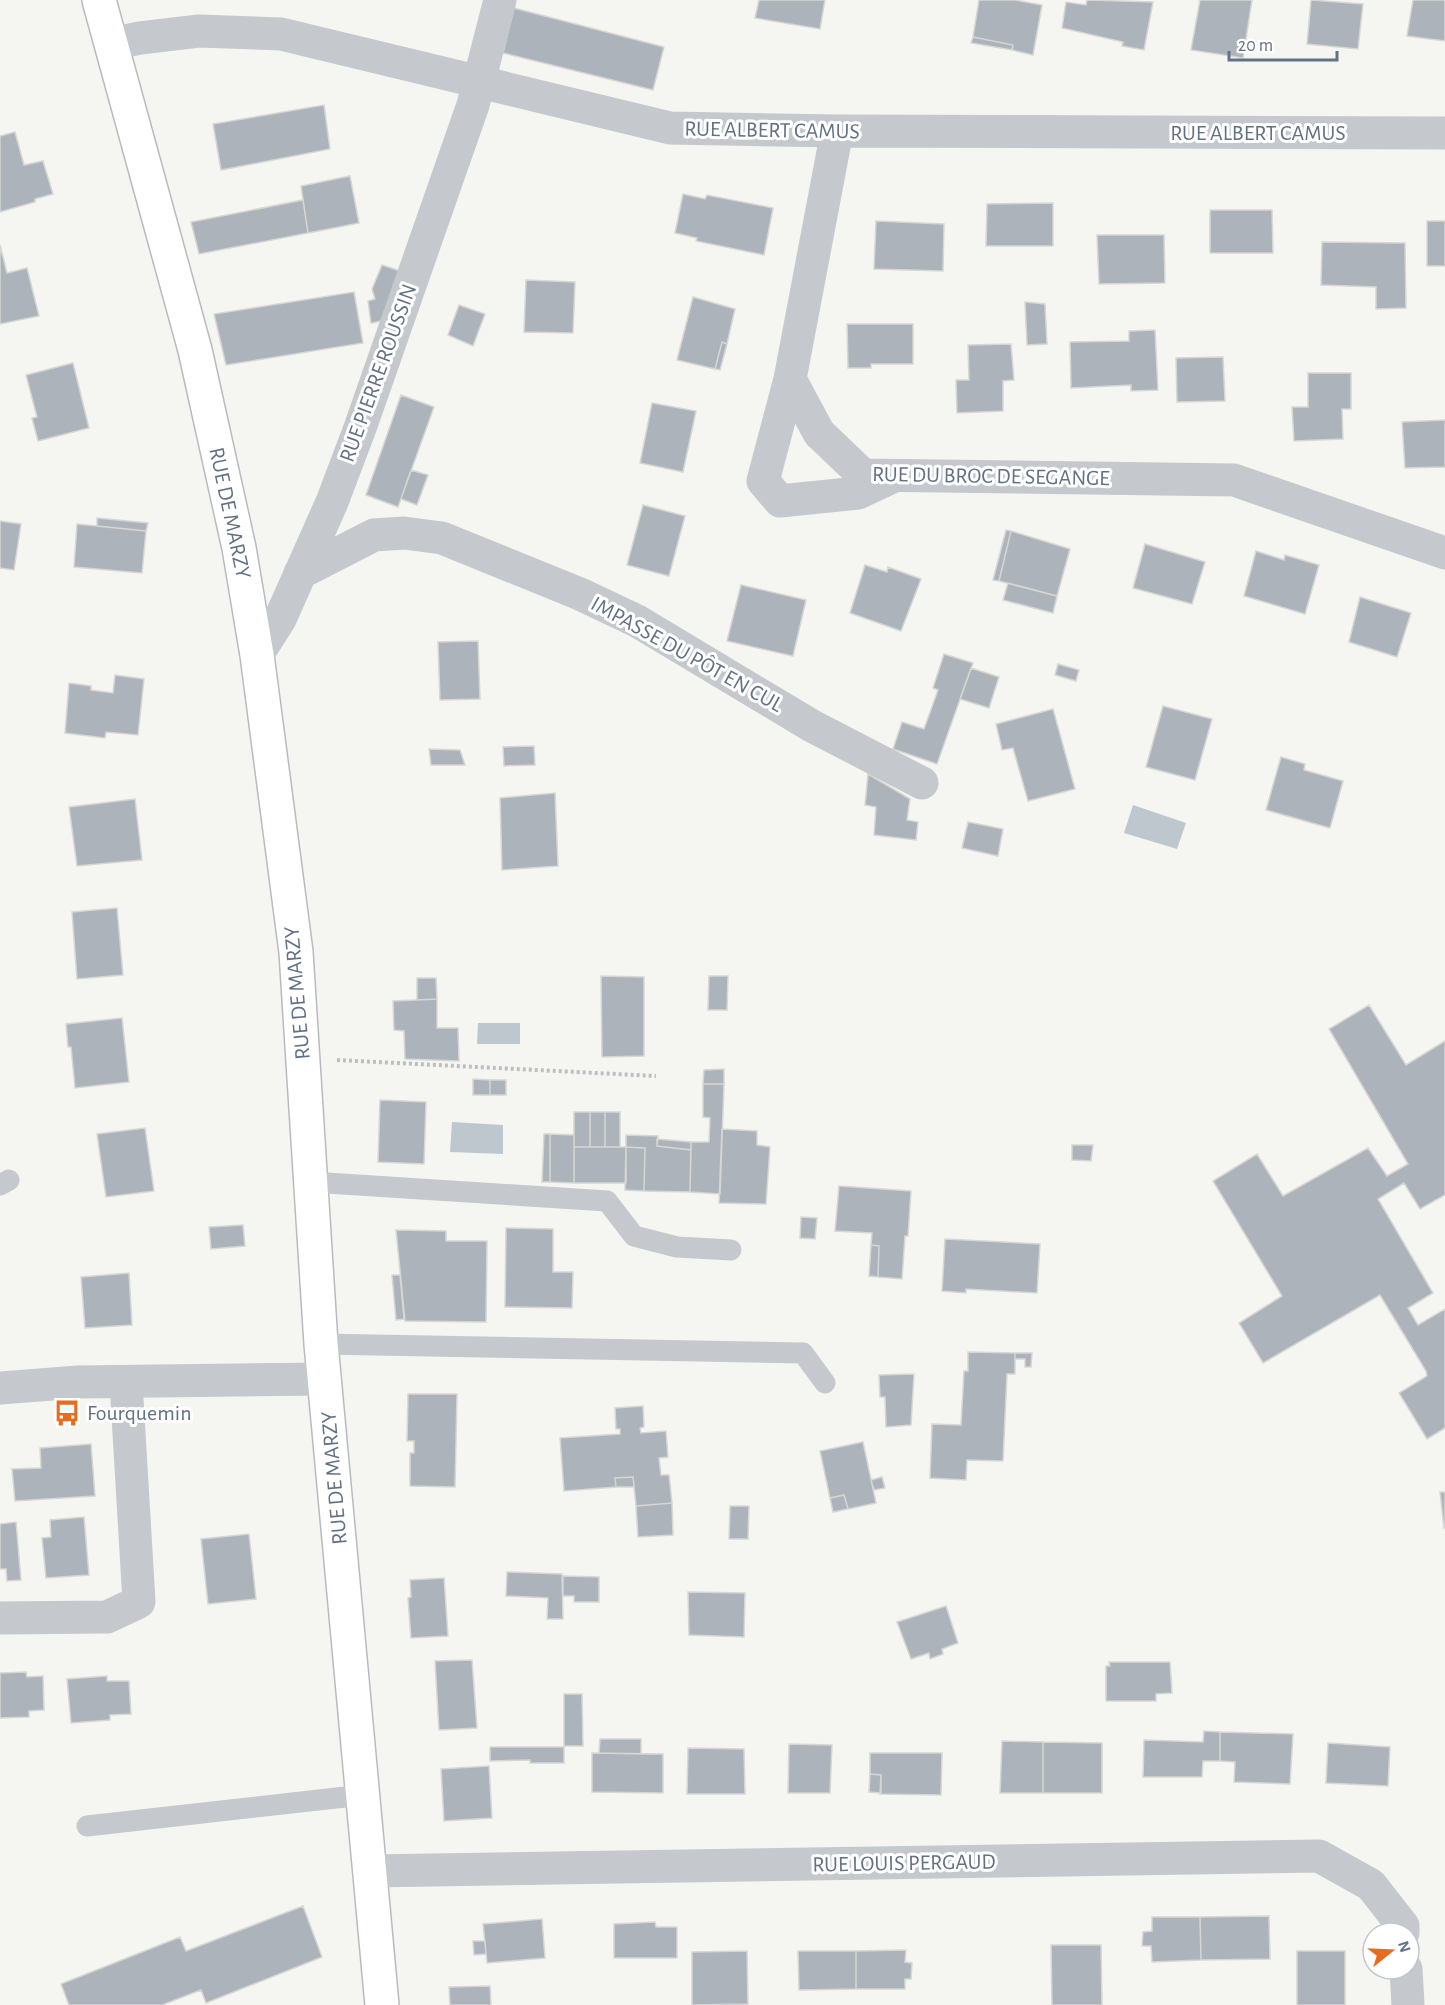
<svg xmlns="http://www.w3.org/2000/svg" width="1445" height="2005" viewBox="0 0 1445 2005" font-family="'Alegreya Sans',sans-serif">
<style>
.water{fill:#bec7ce}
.building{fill:#adb3ba;stroke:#d6d7d4;stroke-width:1.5}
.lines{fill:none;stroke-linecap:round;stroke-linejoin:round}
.secondary-casing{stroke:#b7bbc0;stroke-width:36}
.path{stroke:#bcbec1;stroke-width:4;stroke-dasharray:3 3;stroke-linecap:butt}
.service{stroke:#c5c8cc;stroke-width:21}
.minor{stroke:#c5c8cc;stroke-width:33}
.secondary{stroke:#fff;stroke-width:33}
.labels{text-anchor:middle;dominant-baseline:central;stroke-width:6;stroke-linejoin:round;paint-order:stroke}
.street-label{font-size:22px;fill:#637184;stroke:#fff}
.poi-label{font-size:22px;fill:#637184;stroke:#fff;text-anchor:start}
</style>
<rect width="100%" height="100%" fill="#f5f6f2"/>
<path class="water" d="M 1133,805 L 1186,823 L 1177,849 L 1124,833 Z
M 478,1023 L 520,1023 L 520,1044 L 477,1044 Z
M 452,1122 L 503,1125 L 503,1154 L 450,1152 Z"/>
<path class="building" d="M 759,0 L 825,0 L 820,29 L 755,18 Z
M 979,0 L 1015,0 L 1042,5 L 1033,55 L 1012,50 L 1013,45 L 973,37 Z
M 1087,0 L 1153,2 L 1144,50 L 1122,46 L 1123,42 L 1062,28 L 1066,2 L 1086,5 Z
M 1200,0 L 1252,0 L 1243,58 L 1191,50 Z
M 1311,0 L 1363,4 L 1358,49 L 1307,44 Z
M 1413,0 L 1445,0 L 1445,41 L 1407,36 Z
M 514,8 L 664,47 L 653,90 L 503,53 Z
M 973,37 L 1013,45 L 1012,50 L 971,43 Z
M 324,105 L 330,149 L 221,170 L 213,124 Z
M 15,132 L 24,165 L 43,161 L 53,194 L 35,199 L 35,202 L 0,212 L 0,136 Z
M 350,176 L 359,223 L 308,233 L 301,186 Z
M 683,194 L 705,199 L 707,195 L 773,208 L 764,255 L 696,241 L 697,238 L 675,233 Z
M 303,200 L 308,233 L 199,254 L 191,222 Z
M 1053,203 L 1053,246 L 986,246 L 987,204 Z
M 1210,210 L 1272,210 L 1273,253 L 1210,253 Z
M 876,221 L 944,224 L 943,271 L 874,269 Z
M 1427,221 L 1445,221 L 1445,266 L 1427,266 Z
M 1097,235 L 1164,235 L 1165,283 L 1099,284 Z
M 1322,242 L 1405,243 L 1406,308 L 1376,309 L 1376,287 L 1321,285 Z
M 0,245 L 7,273 L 27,268 L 39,316 L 0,324 Z
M 382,265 L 400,271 L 381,321 L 371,323 L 368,301 L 375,299 L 372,289 Z
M 526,280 L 575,282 L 573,333 L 524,332 Z
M 354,292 L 363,343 L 226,365 L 214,314 Z
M 693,297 L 735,309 L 727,344 L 722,342 L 715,369 L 677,360 Z
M 1025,302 L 1045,304 L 1047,344 L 1027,345 Z
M 459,305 L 485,314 L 473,346 L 448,335 Z
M 847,324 L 913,324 L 913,364 L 871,364 L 871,368 L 848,368 Z
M 1155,330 L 1158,390 L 1131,391 L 1131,385 L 1071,388 L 1070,342 L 1129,341 L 1129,331 Z
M 722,342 L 727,344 L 720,370 L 715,369 Z
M 1011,344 L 1014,380 L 1003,381 L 1003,411 L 957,413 L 956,380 L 969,380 L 968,345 Z
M 1223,357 L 1225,401 L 1177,402 L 1176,358 Z
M 73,363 L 89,428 L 38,441 L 32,418 L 37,417 L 26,375 Z
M 1308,373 L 1351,373 L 1351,409 L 1342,409 L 1343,439 L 1294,441 L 1292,407 L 1308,407 Z
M 401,395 L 434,407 L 398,507 L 366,495 Z
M 652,403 L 696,411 L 683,472 L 640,463 Z
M 1445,420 L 1445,467 L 1405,468 L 1402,422 Z
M 411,470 L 428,475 L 417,505 L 401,499 Z
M 643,505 L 685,516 L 669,576 L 627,565 Z
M 97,518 L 148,523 L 146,531 L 97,526 Z
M 0,521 L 21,524 L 14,570 L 0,568 Z
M 77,524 L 146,531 L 142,573 L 74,567 Z
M 1006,530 L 1011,531 L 999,581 L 993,580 Z
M 1011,531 L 1070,549 L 1057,596 L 999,581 Z
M 1145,544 L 1205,562 L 1192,604 L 1133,588 Z
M 1256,551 L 1284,560 L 1285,555 L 1319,565 L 1305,614 L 1244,596 Z
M 865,565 L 887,572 L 888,567 L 921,579 L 901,631 L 850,613 Z
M 1008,583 L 1057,596 L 1053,613 L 1003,600 Z
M 741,585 L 806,600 L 793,656 L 727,641 Z
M 1360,597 L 1411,613 L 1397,657 L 1349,642 Z
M 478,641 L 480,699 L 440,700 L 438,642 Z
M 944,654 L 973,663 L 937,764 L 893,749 L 902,722 L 924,729 L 938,690 L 933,688 Z
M 1058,664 L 1079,670 L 1076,681 L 1055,675 Z
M 971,668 L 999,677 L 989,708 L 960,699 Z
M 115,675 L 144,679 L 138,735 L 106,732 L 105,738 L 65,733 L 69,683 L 91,686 L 91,690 L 113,693 Z
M 1163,706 L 1212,719 L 1195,780 L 1146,767 Z
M 1053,709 L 1075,789 L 1028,801 L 1013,748 L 1002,750 L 996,724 Z
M 534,746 L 535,765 L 504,766 L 503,747 Z
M 429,749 L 460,750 L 465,765 L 431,765 Z
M 1281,757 L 1305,764 L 1304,770 L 1343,781 L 1330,828 L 1266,810 Z
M 868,774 L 910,799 L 907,820 L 918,822 L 916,840 L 874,835 L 876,807 L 865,805 Z
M 555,793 L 558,866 L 502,870 L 500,798 Z
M 135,799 L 142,860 L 77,866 L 69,807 Z
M 968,822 L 1003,829 L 998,856 L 962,848 Z
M 117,908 L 123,975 L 77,979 L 72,912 Z
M 601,976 L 644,977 L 644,1056 L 602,1057 Z
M 709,976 L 728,976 L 727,1010 L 708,1010 Z
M 417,978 L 436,978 L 437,999 L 417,1000 Z
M 437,999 L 437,1028 L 458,1028 L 459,1061 L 405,1059 L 404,1031 L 394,1030 L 393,1001 Z
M 1369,1005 L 1406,1065 L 1445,1041 L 1445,1195 L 1420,1209 L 1404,1183 L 1378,1199 L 1433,1293 L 1408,1308 L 1418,1325 L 1445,1309 L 1445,1428 L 1427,1439 L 1399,1393 L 1427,1376 L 1426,1371 L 1380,1295 L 1263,1363 L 1239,1323 L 1282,1296 L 1213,1181 L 1257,1154 L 1283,1196 L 1368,1148 L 1387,1176 L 1408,1164 L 1329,1029 Z
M 122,1018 L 129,1082 L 75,1088 L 71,1047 L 68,1047 L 66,1024 Z
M 724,1069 L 724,1084 L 703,1084 L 704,1070 Z
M 473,1079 L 490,1080 L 490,1095 L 473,1095 Z
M 490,1080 L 506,1080 L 506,1095 L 490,1095 Z
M 703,1084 L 724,1084 L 720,1194 L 690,1192 L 691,1142 L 709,1142 L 710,1118 L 703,1117 Z
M 380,1100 L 426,1102 L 424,1164 L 378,1162 Z
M 574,1112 L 590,1112 L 590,1147 L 574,1147 Z
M 590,1112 L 605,1112 L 605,1147 L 590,1147 Z
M 605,1112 L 620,1112 L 620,1147 L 605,1147 Z
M 145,1128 L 154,1191 L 106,1197 L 97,1134 Z
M 722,1129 L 757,1131 L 757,1145 L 770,1147 L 766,1204 L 719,1203 Z
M 544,1134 L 550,1134 L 550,1182 L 542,1182 Z
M 550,1134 L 574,1135 L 574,1183 L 550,1182 Z
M 626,1135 L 658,1136 L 657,1146 L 691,1150 L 690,1192 L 644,1191 L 645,1148 L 626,1147 Z
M 657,1139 L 691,1142 L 691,1150 L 657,1146 Z
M 1072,1145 L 1093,1145 L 1091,1161 L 1072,1160 Z
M 574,1147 L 626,1147 L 626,1183 L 574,1183 Z
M 626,1147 L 645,1148 L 644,1191 L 625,1190 Z
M 839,1186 L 911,1191 L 908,1236 L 905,1236 L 902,1279 L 878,1277 L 879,1246 L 871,1245 L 872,1233 L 835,1231 Z
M 801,1217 L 817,1218 L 815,1239 L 800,1238 Z
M 243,1225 L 245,1246 L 211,1249 L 209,1227 Z
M 506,1228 L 553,1229 L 553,1272 L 573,1272 L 572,1308 L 505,1307 Z
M 396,1230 L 446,1231 L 446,1241 L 487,1241 L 486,1322 L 405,1321 Z
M 945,1239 L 1040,1244 L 1037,1293 L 966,1289 L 966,1293 L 942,1291 Z
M 871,1245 L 879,1246 L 878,1277 L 869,1276 Z
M 129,1273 L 132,1325 L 85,1328 L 81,1277 Z
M 392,1275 L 400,1275 L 404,1319 L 396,1320 Z
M 968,1352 L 1015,1353 L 1015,1374 L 1007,1374 L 1003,1461 L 967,1460 L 966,1480 L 930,1478 L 932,1424 L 961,1425 L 964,1371 L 968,1371 Z
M 1015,1353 L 1032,1353 L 1031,1367 L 1025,1367 L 1025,1359 L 1015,1359 Z
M 914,1374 L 911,1425 L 886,1427 L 885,1397 L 880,1397 L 879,1375 Z
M 408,1394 L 457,1394 L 455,1487 L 410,1486 L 410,1453 L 414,1453 L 414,1441 L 407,1441 Z
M 643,1406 L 644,1427 L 640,1428 L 641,1433 L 666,1431 L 668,1457 L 659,1458 L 661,1475 L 669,1475 L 672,1503 L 636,1506 L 633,1477 L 615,1478 L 616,1487 L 564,1491 L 560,1438 L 620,1434 L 620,1429 L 616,1429 L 615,1408 Z
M 863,1442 L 876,1503 L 848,1509 L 844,1495 L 830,1498 L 820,1451 Z
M 91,1444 L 95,1496 L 15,1501 L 12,1469 L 41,1468 L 40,1448 Z
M 633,1477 L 634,1487 L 616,1487 L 615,1478 Z
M 882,1477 L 885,1488 L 874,1490 L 871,1480 Z
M 1440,1492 L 1445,1492 L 1445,1528 L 1444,1528 Z
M 844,1495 L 848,1509 L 833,1512 L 830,1498 Z
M 672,1503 L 673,1535 L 638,1537 L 636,1506 Z
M 730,1506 L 749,1506 L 748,1539 L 729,1539 Z
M 84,1517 L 89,1575 L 46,1578 L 42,1538 L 51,1537 L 50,1520 Z
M 16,1522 L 21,1580 L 7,1581 L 6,1569 L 0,1569 L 0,1524 Z
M 249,1534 L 256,1599 L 208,1604 L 201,1539 Z
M 507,1572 L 562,1574 L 563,1619 L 547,1619 L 548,1598 L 506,1596 Z
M 563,1576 L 599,1577 L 599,1602 L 574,1602 L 574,1596 L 563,1596 Z
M 444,1578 L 448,1636 L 411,1638 L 408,1598 L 411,1597 L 410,1580 Z
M 688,1592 L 745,1593 L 744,1637 L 689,1635 Z
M 946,1606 L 958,1643 L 942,1649 L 943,1654 L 930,1659 L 929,1653 L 911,1659 L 897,1622 Z
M 472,1660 L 477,1728 L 439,1730 L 435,1661 Z
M 1109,1662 L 1170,1662 L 1172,1693 L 1156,1694 L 1156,1701 L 1106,1701 L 1106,1666 L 1110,1666 Z
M 26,1672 L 27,1677 L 43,1676 L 44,1710 L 29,1711 L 29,1717 L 0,1718 L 0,1673 Z
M 107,1676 L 107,1681 L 129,1681 L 131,1714 L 110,1715 L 110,1720 L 71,1723 L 67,1679 Z
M 564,1694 L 582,1694 L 583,1746 L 564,1746 Z
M 1204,1731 L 1220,1732 L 1220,1761 L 1203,1761 L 1202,1777 L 1143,1777 L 1144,1740 L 1203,1742 Z
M 1220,1732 L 1293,1734 L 1290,1784 L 1234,1782 L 1235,1762 L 1220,1761 Z
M 600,1739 L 641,1739 L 641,1754 L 599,1753 Z
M 1002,1741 L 1043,1742 L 1043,1793 L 1000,1793 Z
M 1043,1742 L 1102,1743 L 1102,1793 L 1043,1793 Z
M 1328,1743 L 1390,1747 L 1388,1786 L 1326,1783 Z
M 789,1744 L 832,1745 L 830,1793 L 788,1793 Z
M 490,1747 L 564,1747 L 564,1763 L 530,1763 L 530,1760 L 490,1761 Z
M 688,1748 L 744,1749 L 745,1794 L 687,1794 Z
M 592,1753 L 663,1754 L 663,1793 L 592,1792 Z
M 870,1753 L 942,1753 L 941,1795 L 880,1794 L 881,1775 L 870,1774 Z
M 489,1766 L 492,1818 L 444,1821 L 441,1769 Z
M 870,1774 L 881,1775 L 881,1793 L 869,1792 Z
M 303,1906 L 322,1957 L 206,2003 L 201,1990 L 162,2005 L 69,2005 L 61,1984 L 180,1937 L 186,1951 Z
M 1269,1916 L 1270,1959 L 1201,1960 L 1200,1917 Z
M 1152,1917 L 1200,1917 L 1201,1960 L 1152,1962 L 1151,1946 L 1142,1946 L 1143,1932 L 1152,1931 Z
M 542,1919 L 545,1958 L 487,1963 L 483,1924 Z
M 655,1922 L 656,1927 L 677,1927 L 677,1958 L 614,1958 L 614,1924 Z
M 473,1941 L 485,1941 L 486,1954 L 474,1955 Z
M 1051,1945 L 1101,1945 L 1102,2005 L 1052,2005 Z
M 906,1950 L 905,1962 L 912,1963 L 911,1979 L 905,1979 L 905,1989 L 856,1989 L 856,1951 Z
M 747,1951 L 748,2004 L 692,2005 L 692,1952 Z
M 798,1951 L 856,1951 L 856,1989 L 799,1990 Z
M 1297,1951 L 1345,1951 L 1345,2005 L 1297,2005 Z
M 490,1986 L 491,2005 L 450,2005 L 449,1987 Z"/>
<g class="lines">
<g class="secondary-casing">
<path id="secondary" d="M 99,0 L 195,350 L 239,548 L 257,655 L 296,952 L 321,1344 L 382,2005"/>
</g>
<path class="path" d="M 337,1060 L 656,1076"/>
<path class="service" d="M 311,1182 L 607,1201 L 634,1236 L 677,1247 L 731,1250
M 0,1185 L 9,1180
M 321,1344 L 803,1353 L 825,1383
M 87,1826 L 363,1795"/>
<path class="minor" d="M 111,44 L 140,38 L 199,31 L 281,34 L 670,128 L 837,131 L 1445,133
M 837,131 L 790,379 L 763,481 L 780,501 L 858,493 L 892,477
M 790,379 L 819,433 L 863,475 L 1234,480 L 1445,553
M 300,573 L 374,535 L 404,533 L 442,538 L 580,594 L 637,621 L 812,726 L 922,783
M 257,655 L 280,619 L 332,502 L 360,428 L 473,105 L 500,0
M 0,1388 L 78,1382 L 325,1379
M 0,1618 L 107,1617 L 139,1602 L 126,1382
M 370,1871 L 1319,1856 L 1371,1885 L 1403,1926 L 1403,1933
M 1406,1969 L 1408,2005"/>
<use href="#secondary" class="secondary"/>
</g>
<defs>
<g id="bus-bare" transform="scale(2.07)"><path d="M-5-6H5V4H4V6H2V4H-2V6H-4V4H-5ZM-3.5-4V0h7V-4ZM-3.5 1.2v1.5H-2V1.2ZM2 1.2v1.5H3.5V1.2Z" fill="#e96c1e" stroke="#fff" stroke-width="2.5" paint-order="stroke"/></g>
</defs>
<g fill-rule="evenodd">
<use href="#bus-bare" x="67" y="1413"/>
</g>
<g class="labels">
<g class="street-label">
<text transform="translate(772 130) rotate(1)">RUE ALBERT CAMUS</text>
<text x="1258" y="133">RUE ALBERT CAMUS</text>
<text transform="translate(378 373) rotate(-70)">RUE PIERRE ROUSSIN</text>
<text transform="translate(991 476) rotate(1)">RUE DU BROC DE SEGANGE</text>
<text transform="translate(230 513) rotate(78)">RUE DE MARZY</text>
<text transform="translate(687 654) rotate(29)">IMPASSE DU PÔT EN CUL</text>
<text transform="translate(297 993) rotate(-95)">RUE DE MARZY</text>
<text transform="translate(334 1478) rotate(-95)">RUE DE MARZY</text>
<text transform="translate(904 1863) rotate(-1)">RUE LOUIS PERGAUD</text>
</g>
<g class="poi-label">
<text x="87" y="1413">Fourquemin</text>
</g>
</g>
<g transform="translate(1391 1951) rotate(72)"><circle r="28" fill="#ffffff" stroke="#c1c6ce" stroke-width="1.5"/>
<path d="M0-4.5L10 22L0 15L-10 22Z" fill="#e96c1e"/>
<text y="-9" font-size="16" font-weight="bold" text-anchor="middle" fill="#637184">N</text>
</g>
<path d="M1229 51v9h108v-9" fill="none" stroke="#637184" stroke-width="3"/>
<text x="1238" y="51" font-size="18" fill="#637184" stroke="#ffffff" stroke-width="4.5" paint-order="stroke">20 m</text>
</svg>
